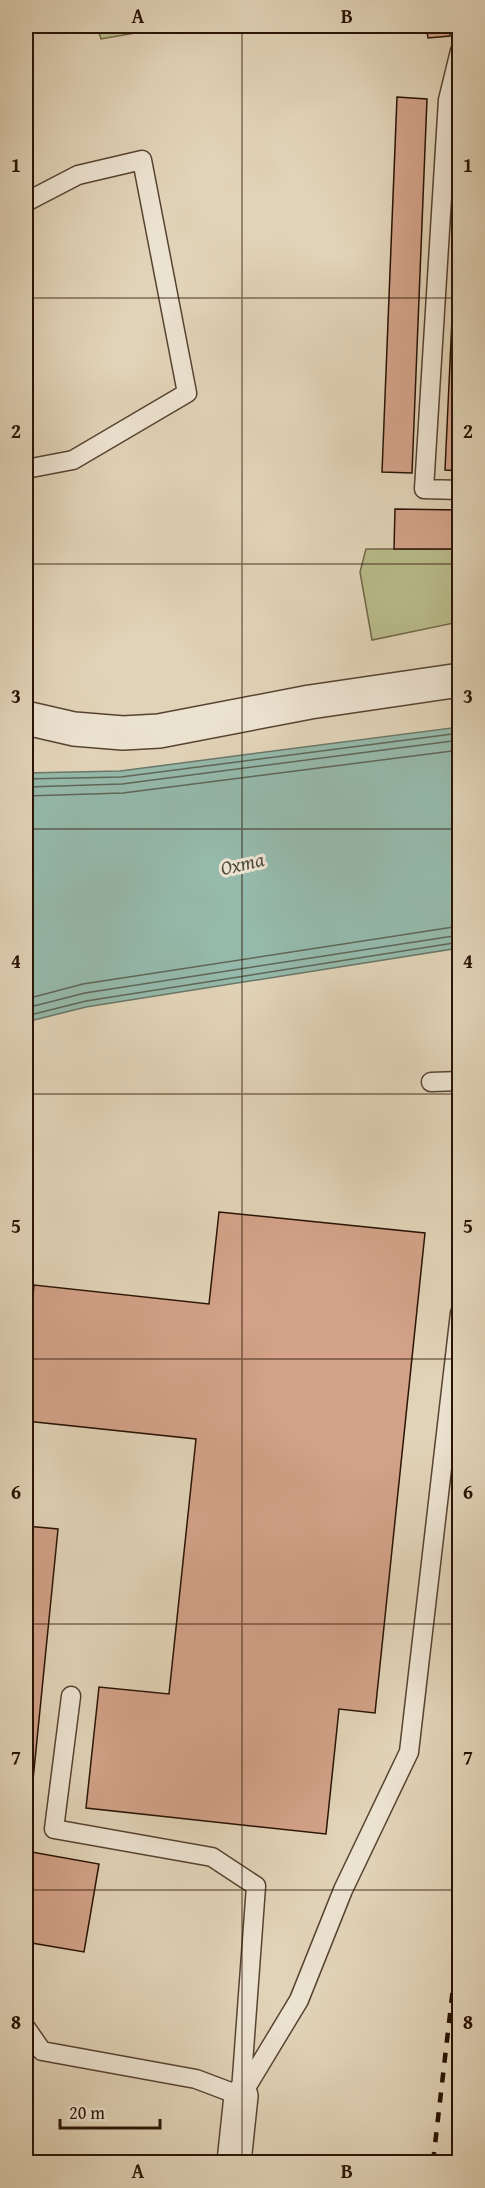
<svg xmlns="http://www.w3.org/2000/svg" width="485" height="2188" viewBox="0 0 485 2188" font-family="'Gentium Book Plus',serif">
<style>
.green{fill:#b9bb8a;stroke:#716747;stroke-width:1.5}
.water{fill:#95b9aa;stroke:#6a7768;stroke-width:1.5}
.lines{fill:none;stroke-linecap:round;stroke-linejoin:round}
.shore{stroke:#5f6657;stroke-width:1.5}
.building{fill:#d3a289;stroke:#291304;stroke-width:1.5}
.service-casing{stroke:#574331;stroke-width:21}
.minor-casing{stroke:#574331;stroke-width:36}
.service{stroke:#ece2d0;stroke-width:18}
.minor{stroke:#ece2d0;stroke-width:33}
.rail{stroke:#291304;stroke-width:4.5;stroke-dasharray:10 10;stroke-linecap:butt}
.grid{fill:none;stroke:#291304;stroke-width:1.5;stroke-opacity:0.55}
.labels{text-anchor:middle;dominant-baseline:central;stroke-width:6;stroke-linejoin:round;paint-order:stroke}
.water-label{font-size:20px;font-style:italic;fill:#4f4d3e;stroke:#ece2d0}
.neatline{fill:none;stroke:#291304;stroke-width:2}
.grid-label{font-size:20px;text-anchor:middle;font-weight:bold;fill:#291304}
</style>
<rect width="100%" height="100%" fill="#e1d3b7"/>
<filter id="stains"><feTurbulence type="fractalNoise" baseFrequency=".00333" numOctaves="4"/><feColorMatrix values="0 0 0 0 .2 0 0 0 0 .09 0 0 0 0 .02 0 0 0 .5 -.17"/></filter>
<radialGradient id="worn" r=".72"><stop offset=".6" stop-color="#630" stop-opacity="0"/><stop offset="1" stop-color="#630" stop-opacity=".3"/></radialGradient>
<path class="green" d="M 97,26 L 152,26 L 153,30 L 101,39 Z
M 366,549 L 459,549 L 459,622 L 372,640 L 360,572 Z"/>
<path class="water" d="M 459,727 L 459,948 L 86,1007 L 26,1022 L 26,773 L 120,771 Z"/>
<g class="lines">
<path class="shore" d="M 26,779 L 121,777 L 460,733
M 26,787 L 122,784 L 460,740
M 26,796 L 123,793 L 460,750
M 26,999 L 83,984 L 460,926
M 26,1008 L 85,993 L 460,935
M 26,1016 L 86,1001 L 460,942"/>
</g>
<path class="building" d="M 426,26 L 449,26 L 450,36 L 428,38 Z
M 397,97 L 427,99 L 412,473 L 382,472 Z
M 460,147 L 460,471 L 445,470 Z
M 395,509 L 460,510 L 460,549 L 394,549 Z
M 219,1212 L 425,1233 L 375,1713 L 339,1709 L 326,1834 L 86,1808 L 99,1687 L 169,1694 L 196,1439 L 26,1421 L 26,1365 L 34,1285 L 209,1304 Z
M 26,1526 L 58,1529 L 31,1800 L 26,1799 Z
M 26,1851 L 99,1864 L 84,1952 L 26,1942 Z"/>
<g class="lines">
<g class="service-casing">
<path id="service" d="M 460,51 L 448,100 L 424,489 L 460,490
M 26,202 L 78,175 L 142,160 L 187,393 L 73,460 L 26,469
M 431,1082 L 460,1081
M 71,1696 L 54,1829 L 212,1857 L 256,1886 L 241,2091
M 26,2028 L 42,2051 L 196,2079 L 241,2096
M 241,2096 L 299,2000 L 343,1890 L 409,1752 L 460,1313"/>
</g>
<g class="minor-casing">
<path id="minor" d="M 26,718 L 74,729 L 123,733 L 159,731 L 310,702 L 460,680
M 234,2162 L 241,2096"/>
</g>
<use href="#service" class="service"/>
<use href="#minor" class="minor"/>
<path class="rail" d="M 433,2162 L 460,1927"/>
</g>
<path class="grid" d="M 242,26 L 242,2162M 26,298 L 460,298M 26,564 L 460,564M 26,829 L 460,829M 26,1094 L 460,1094M 26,1359 L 460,1359M 26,1624 L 460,1624M 26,1890 L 460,1890"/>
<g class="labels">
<g class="water-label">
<text transform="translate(242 863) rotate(-13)">Охта</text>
</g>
</g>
<rect width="485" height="2188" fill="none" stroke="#e1d3b7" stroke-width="66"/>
<path d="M60 2119v9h100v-9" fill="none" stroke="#291304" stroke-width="3"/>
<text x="69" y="2119" font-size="18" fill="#291304" stroke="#ece2d0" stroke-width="4.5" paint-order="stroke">20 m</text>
<rect x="33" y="33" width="419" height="2122" class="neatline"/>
<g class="grid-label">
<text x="138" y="23">A</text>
<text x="347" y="23">B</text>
<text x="16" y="172">1</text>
<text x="468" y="172">1</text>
<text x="16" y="438">2</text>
<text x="468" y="438">2</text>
<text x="16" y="703">3</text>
<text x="468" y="703">3</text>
<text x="16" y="968">4</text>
<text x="468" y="968">4</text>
<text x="16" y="1233">5</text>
<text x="468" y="1233">5</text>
<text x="16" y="1499">6</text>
<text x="468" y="1499">6</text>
<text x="16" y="1764">7</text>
<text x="468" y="1764">7</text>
<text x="16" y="2029">8</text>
<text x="468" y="2029">8</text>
<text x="138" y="2178">A</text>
<text x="347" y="2178">B</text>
</g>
<rect width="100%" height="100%" filter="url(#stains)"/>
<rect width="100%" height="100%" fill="url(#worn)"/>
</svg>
